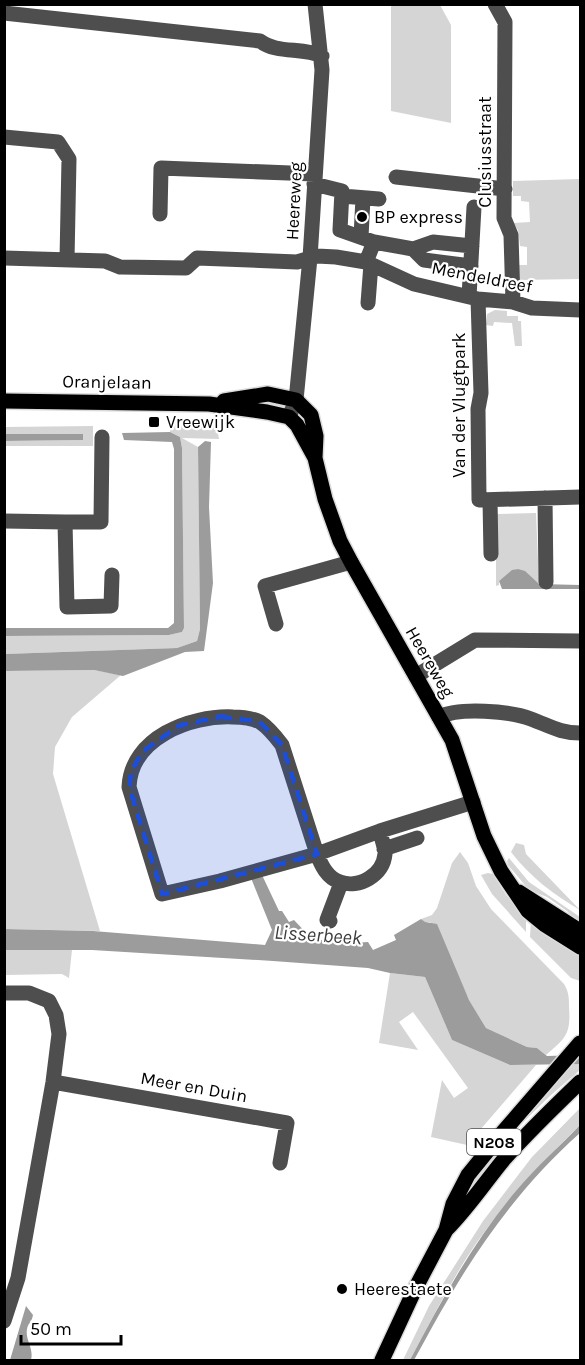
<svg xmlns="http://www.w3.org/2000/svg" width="585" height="1365" viewBox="0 0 585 1365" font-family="Karla,sans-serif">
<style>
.green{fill:#d5d5d5}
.water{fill:#9c9c9c}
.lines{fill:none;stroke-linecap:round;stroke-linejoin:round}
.major-casing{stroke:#dbdbdb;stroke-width:18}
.minor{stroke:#4e4e4e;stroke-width:15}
.major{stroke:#000;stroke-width:15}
.marked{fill:#1d4ed8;fill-opacity:0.2;stroke:#1d4ed8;stroke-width:4.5;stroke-dasharray:12 8;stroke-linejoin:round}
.poi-dot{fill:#000;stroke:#fff;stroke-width:2}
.labels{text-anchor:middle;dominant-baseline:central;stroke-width:4.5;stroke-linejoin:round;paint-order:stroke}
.shield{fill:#fff;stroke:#4c4c4c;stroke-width:1.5}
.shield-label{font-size:16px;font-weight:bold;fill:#000}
.street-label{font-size:18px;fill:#000;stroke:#fff}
.poi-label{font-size:18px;fill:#000;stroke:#fff;text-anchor:start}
.water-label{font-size:20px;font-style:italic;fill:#3d3d3d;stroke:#fff}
</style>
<rect width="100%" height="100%" fill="#fff"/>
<path class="green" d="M 391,5 L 440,5 L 451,25 L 451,123 L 391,111 Z
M 580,179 L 580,279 L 519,280 L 518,265 L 527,265 L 527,247 L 520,246 L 518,230 L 513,223 L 530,222 L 529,202 L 521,201 L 521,196 L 513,196 L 513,181 Z
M 495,310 L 507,311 L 507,316 L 518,316 L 518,321 L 521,321 L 522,346 L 515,346 L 512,323 L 494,322 L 493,326 L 486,325 L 487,314 Z
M 215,418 L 219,439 L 182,438 L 198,447 L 200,629 L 197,641 L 177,648 L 5,654 L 4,636 L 169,635 L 182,632 L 184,628 L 182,448 L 180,437 L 170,432 L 171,422 L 179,420 Z
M 93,426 L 93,446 L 5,446 L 5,441 L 83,440 L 83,434 L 5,434 L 4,427 Z
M 536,513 L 539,584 L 518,569 L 512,571 L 499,581 L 499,585 L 496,586 L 496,514 Z
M 94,670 L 121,675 L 72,717 L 55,747 L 53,774 L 100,931 L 5,929 L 4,671 Z
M 516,843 L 524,845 L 526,854 L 580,910 C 553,894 530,877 511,852 Z
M 460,852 L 468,863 L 476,886 L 491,909 L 564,984 C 569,992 569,998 569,1007 C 571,1034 566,1038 546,1055 L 537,1048 L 527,1047 L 486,1028 L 469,1000 L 453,966 L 430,922 L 425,923 L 421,919 L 432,915 L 437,908 L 452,863 Z
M 509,858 L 529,882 L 580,917 L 580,925 L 567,911 L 547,897 L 529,890 L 508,865 L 507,861 Z
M 488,873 L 493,874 L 506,895 L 526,916 L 526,932 L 492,894 L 481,875 Z
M 531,919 L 580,953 L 580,981 L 571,978 L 530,937 Z
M 4,950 L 72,950 L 69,978 L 62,974 L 5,975 Z
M 390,973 L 425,977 L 452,1040 L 510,1065 L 536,1065 L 467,1145 L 431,1137 L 442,1080 L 454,1098 L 468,1088 L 413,1012 L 399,1022 L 418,1050 L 379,1043 Z
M 580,1050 L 580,1070 L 551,1095 L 509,1136 L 501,1145 L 488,1172 L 460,1210 L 455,1207 L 474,1175 Z
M 580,1108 L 580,1125 C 544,1160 510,1197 480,1238 C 453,1276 432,1319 410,1360 L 403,1360 L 429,1306 L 483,1221 L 532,1157 Z"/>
<path class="water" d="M 170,432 L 180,437 L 182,448 L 184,628 L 182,632 L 169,635 L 5,636 L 5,628 L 168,628 L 174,623 L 174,449 L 172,442 L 124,440 L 122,433 Z
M 5,434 L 83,434 L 83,440 L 5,441 Z
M 205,441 L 211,442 L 209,507 L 213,583 L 204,651 L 185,652 L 123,676 L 94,670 L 5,671 L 5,654 L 177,648 L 197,641 L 200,629 L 198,447 Z
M 518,569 L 525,571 L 539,584 L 580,585 L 580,589 L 502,589 L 499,581 L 512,570 Z
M 262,875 L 279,911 L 282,911 L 289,922 L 294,920 L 312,939 L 353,943 L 368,942 L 373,950 L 396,940 L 394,935 L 421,919 L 425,922 L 437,924 L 469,1000 L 486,1028 L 527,1047 L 537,1048 L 547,1056 L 580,1055 L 580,1064 L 510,1065 L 452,1040 L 425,977 L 390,973 L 368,968 L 273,961 L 92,950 L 5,950 L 5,929 L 93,931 L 265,945 L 272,930 L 251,878 Z
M 580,1125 L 580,1133 C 528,1179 485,1236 450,1296 C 437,1317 426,1339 414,1360 L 410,1360 C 441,1301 473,1242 516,1191 C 536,1167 559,1147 580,1125 Z
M 26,1306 L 33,1315 C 32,1322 28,1323 27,1329 C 25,1340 34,1348 31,1360 L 10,1360 Z"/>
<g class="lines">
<g class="major-casing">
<path id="major" d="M 4,401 L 209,404 L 267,412 L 289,417 L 297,425 L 315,458 L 325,499 L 340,541 L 351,562 L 452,740 L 484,836 L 501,871 L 528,911 L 545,925 L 580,947
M 224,401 L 268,394 L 296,400 L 311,415 L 316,436 L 315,458
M 519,892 L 580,931
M 446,1230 C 468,1208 485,1182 505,1158 C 529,1131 554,1107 580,1082
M 382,1360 L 415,1289 L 446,1230 L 453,1204 L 468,1175 L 503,1132 L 580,1043"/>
</g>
<path class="minor" d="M 495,4 L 505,22 L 504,218 L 511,235 L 513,302
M 4,13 L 260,41 C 277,54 302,47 322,56
M 4,137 L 58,142 L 69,159 L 67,260
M 396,177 L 505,189
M 314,184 L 342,191 L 340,230 L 374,242
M 342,196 L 379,199
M 160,214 L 161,168 L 315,174
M 361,237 L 363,198
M 413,249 L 424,260 L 471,266
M 4,258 L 105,261 L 120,267 L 186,268 L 197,258 L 297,262 L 317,256 L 336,257 L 366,262 L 414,284 L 478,299 L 513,302 L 532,308 L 580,310
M 366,262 L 374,242 L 413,249 L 433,242 L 472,246
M 469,297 L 474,207
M 478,299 L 481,393 L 478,409 L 479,500 L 580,497
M 368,303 L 371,264
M 289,417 L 296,400 L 310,258 L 322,70 L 315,4
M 545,498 L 546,582
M 490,500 L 491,554
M 4,521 L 65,522 L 67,607 L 111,606 L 112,575
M 65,522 L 101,522 L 102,437
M 276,624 L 265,586 L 351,562
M 416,676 L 475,640 L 580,641
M 439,717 C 459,707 510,711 531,719 C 550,726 560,733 580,733
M 380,831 C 381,838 385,847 385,854 C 383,875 359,889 340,882 C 327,878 321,865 317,854 L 220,881 L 162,894 L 129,787 C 131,738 190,715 233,717 C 241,717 252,718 260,722 C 269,728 276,737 282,745 L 317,854 L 380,831 L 473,802
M 384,849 L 417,838
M 330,921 L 327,920 L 341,883
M 4,993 L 29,993 L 49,1001 L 56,1015 L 59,1034 L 53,1082 L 18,1278 L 4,1321
M 53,1082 L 287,1123 L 280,1163"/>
<use href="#major" class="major"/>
</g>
<path class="marked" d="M 220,716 L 259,721 L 282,745 L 317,854 L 162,894 L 129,787 L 131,771 L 142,751 L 179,725 Z"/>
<g class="poi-dot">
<circle cx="362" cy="217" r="6"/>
<rect x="148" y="416" width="12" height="12" rx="3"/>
<circle cx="342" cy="1289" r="6"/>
</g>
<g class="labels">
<rect class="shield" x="467" y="1129" width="54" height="26" rx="4.5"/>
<g class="shield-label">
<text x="494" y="1142">N208</text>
</g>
<g class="street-label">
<text transform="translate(485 152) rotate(-90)">Clusiusstraat</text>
<text transform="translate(294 201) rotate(-87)">Heereweg</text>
<text transform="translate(482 277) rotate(11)">Mendeldreef</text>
<text transform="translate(107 382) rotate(1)">Oranjelaan</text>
<text transform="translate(459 405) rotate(-90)">Van der Vlugtpark</text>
<text transform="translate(430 662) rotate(60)">Heereweg</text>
<text transform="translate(194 1087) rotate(10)">Meer en Duin</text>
</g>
<g class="poi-label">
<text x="374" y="217">BP express</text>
<text x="166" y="422">Vreewijk</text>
<text x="354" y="1289">Heerestaete</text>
</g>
<g class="water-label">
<text transform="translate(318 935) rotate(4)">Lisserbeek</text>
</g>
</g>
<rect width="585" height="1365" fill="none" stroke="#000000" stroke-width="12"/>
<path d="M21 1335v9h100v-9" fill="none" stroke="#000000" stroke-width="3"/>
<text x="30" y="1335" font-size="18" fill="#000000" stroke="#ffffff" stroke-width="4.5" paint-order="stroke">50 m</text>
</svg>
